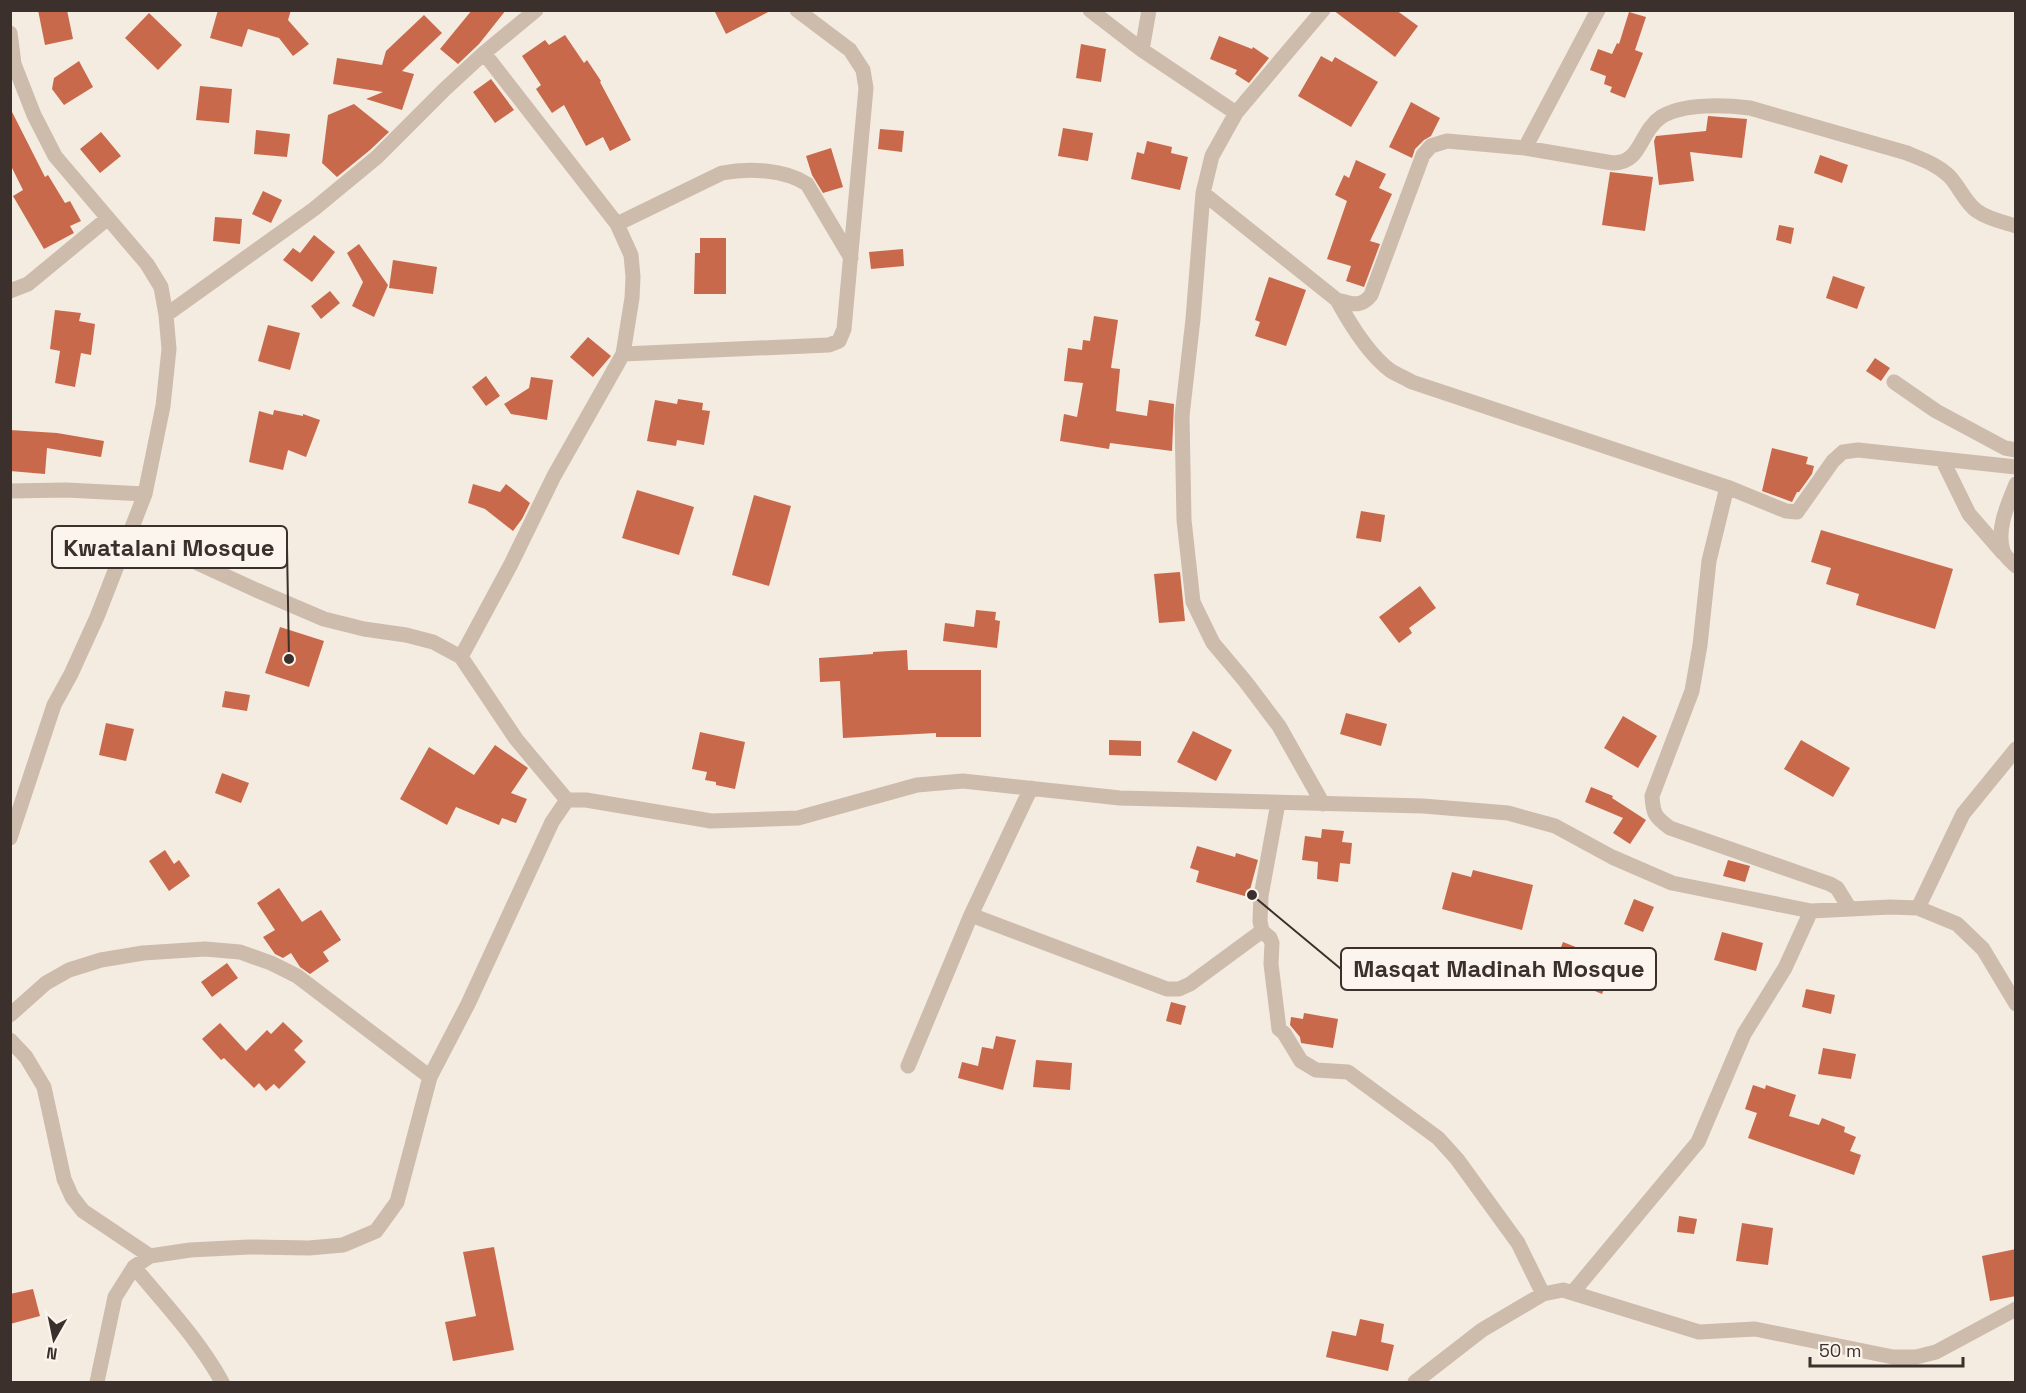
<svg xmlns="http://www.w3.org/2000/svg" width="2026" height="1393" viewBox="0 0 2026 1393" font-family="'Space Grotesk',sans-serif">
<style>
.building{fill:#c8694b}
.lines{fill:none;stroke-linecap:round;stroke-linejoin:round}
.street{stroke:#cdbbac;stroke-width:15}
.leader{fill:none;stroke:#3b302b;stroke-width:2}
.callout-dot{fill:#3b302b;stroke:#fbf5ee;stroke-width:2}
.callout{fill:#fbf5ee;stroke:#3b302b;stroke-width:2}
.callout-label{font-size:24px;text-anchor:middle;font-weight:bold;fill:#3b302b}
</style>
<rect width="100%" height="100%" fill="#f4ebe1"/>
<path class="building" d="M 38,10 L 67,10 L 73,39 L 45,45 Z
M 218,10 L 291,10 L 288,20 L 309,44 L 293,56 L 279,38 L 248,29 L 242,47 L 210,38 Z
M 472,10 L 506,10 L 479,44 L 458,64 L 440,49 Z
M 714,10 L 772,10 L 726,34 Z
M 1333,10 L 1396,10 L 1418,26 L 1395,57 Z
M 1629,12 L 1646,17 L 1635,50 L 1643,53 L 1625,98 L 1610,92 L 1612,87 L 1604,84 L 1606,76 L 1590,70 L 1598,49 L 1612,54 L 1617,43 L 1619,44 Z
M 149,13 L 182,45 L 158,70 L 125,38 Z
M 424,15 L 442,33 L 402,71 L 414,74 L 402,110 L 366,99 L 383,92 L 333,84 L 337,58 L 382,65 L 386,51 Z
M 565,35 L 584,63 L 587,60 L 601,81 L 600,82 L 631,140 L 610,151 L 603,137 L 586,146 L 564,105 L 552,113 L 536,89 L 541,85 L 522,56 L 545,40 L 549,45 Z
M 1219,36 L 1252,49 L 1253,47 L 1269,58 L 1249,83 L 1235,74 L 1237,70 L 1210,59 Z
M 1081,44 L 1106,49 L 1101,82 L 1076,78 Z
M 1321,56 L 1332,62 L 1335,57 L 1378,82 L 1351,127 L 1298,96 Z
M 79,61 L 93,87 L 64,105 L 52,89 L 54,78 Z
M 491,79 L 514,110 L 495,123 L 473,92 Z
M 200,86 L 232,89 L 229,123 L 196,120 Z
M 1411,102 L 1440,118 L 1431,136 L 1424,140 L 1415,149 L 1412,158 L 1389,147 Z
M 354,104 L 389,132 L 370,150 L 337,177 L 322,163 L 328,115 Z
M 10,108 L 45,177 L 48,175 L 65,203 L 70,201 L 81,221 L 70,226 L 74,233 L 44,249 L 13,196 L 23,190 L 10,164 Z
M 1708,116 L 1747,119 L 1742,158 L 1690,152 L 1694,181 L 1659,185 L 1654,141 L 1656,136 L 1706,131 Z
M 1063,128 L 1093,133 L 1088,161 L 1058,156 Z
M 880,129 L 904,131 L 902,152 L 878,149 Z
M 256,130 L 290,134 L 287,157 L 254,154 Z
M 101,132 L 121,156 L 100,173 L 80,149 Z
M 1147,141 L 1172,147 L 1171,153 L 1188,157 L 1180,190 L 1131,179 L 1137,152 L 1144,154 Z
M 831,148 L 843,187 L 823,193 L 812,175 L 806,156 Z
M 1820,155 L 1848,165 L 1842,183 L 1814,173 Z
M 1356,160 L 1386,174 L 1379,188 L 1392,194 L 1370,241 L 1380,244 L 1364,287 L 1346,281 L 1351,266 L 1327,259 L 1347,201 L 1335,195 L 1344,175 L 1349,178 Z
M 1610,172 L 1653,177 L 1645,231 L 1602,225 Z
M 263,191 L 282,200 L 271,223 L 252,214 Z
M 215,217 L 242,219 L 240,244 L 213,241 Z
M 1779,225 L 1794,228 L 1791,244 L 1776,240 Z
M 314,235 L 335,252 L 312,282 L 283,260 L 293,248 L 300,253 Z
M 700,238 L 726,238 L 726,294 L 694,294 L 695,253 L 700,253 Z
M 359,244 L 388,285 L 374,317 L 352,306 L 363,282 L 347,253 Z
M 903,249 L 904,266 L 871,269 L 869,252 Z
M 393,260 L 437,267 L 433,294 L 389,288 Z
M 1833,276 L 1865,287 L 1857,309 L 1826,298 Z
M 1269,277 L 1306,290 L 1286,346 L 1255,336 L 1260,322 L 1255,320 Z
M 330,291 L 340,303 L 321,319 L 311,306 Z
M 55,310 L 81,313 L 79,321 L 95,324 L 91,355 L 81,353 L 75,387 L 55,383 L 60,351 L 50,349 Z
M 1094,316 L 1118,320 L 1111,368 L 1120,369 L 1116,411 L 1147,416 L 1149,400 L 1174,404 L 1172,451 L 1110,443 L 1109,449 L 1060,441 L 1064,414 L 1077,417 L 1083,383 L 1064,381 L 1068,348 L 1082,350 L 1083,340 L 1090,341 Z
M 268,325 L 300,333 L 290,370 L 258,361 Z
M 588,337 L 611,356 L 593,377 L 570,357 Z
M 1875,358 L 1890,368 L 1881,381 L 1866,371 Z
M 486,376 L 500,396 L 486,406 L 472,387 Z
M 531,377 L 553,380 L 547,420 L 511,414 L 504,404 L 529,388 Z
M 678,399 L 703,403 L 702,410 L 710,411 L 704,445 L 677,440 L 676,446 L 647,441 L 655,400 L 677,404 Z
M 274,410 L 303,416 L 303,414 L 320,420 L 306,457 L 288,450 L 283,470 L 249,462 L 259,411 L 273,415 Z
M 10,430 L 57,433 L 104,441 L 101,457 L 47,448 L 45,474 L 10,471 Z
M 1772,448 L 1808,457 L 1806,464 L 1814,466 L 1812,474 L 1799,492 L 1797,492 L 1792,502 L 1762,491 Z
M 473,484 L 500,492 L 506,484 L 530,503 L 522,519 L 513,531 L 485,509 L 468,503 Z
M 637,490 L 694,507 L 679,555 L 622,538 Z
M 754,495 L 791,506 L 769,586 L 732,575 Z
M 1361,511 L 1385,515 L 1381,542 L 1356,538 Z
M 1821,530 L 1953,569 L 1935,629 L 1856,605 L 1859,594 L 1826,584 L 1831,568 L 1811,562 Z
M 1180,572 L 1185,621 L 1159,623 L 1154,574 Z
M 1420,586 L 1436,608 L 1409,628 L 1412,633 L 1399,643 L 1379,617 Z
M 976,610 L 996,612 L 995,620 L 1000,621 L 997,648 L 943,641 L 945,623 L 974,627 Z
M 280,627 L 324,641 L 309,687 L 265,673 Z
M 907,650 L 908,670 L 981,670 L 981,737 L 936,737 L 936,733 L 843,738 L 840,681 L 820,682 L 819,658 L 873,654 L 873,652 Z
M 225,691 L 250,695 L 247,711 L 222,707 Z
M 1346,713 L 1387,724 L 1381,746 L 1340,734 Z
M 1623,716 L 1657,736 L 1638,768 L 1604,748 Z
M 106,723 L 134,729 L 126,761 L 99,755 Z
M 1193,731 L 1232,750 L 1216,781 L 1177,762 Z
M 700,732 L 745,742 L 735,789 L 716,785 L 716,782 L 705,780 L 707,772 L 692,769 Z
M 1109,740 L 1141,741 L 1141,756 L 1109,755 Z
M 1801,740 L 1850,768 L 1833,797 L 1784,769 Z
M 495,745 L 528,768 L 511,793 L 527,799 L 516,823 L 502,818 L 499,825 L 456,807 L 447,825 L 400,799 L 429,747 L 474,775 Z
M 222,773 L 249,783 L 241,803 L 215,793 Z
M 1591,787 L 1613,796 L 1612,798 L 1646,820 L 1630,844 L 1613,833 L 1623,818 L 1585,802 Z
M 1322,829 L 1344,831 L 1342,842 L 1352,843 L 1350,864 L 1340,863 L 1338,882 L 1317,879 L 1318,862 L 1302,860 L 1305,836 L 1321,838 Z
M 1197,846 L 1235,857 L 1236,853 L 1258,860 L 1248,897 L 1196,882 L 1199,871 L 1190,868 Z
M 165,850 L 174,864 L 179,860 L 190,876 L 169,891 L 149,861 Z
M 1728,860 L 1750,866 L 1745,882 L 1723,876 Z
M 1473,870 L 1533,885 L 1522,930 L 1442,909 L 1452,872 L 1471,877 Z
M 279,888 L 302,922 L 321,910 L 341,940 L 323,952 L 329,961 L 310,974 L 300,967 L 291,953 L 283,958 L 275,954 L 263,937 L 275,930 L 257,903 Z
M 1634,899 L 1654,907 L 1643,932 L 1624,924 Z
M 1722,932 L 1763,943 L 1756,971 L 1714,960 Z
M 1563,942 L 1614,962 L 1602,994 L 1551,973 Z
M 227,963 L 238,978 L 212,997 L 201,982 Z
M 1806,989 L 1835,995 L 1831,1014 L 1802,1007 Z
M 1171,1002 L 1186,1006 L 1181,1025 L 1166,1021 Z
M 1304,1013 L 1338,1019 L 1333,1048 L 1301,1043 L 1300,1037 L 1290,1025 L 1291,1017 L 1303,1019 Z
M 283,1022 L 303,1041 L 294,1050 L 306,1062 L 279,1089 L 274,1084 L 266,1091 L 259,1083 L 254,1088 L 224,1058 L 221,1060 L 202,1039 L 220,1023 L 246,1051 L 267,1030 L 271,1034 Z
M 996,1036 L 1016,1040 L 1003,1090 L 958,1078 L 962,1062 L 978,1066 L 982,1047 L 993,1049 Z
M 1823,1048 L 1856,1054 L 1851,1079 L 1818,1074 Z
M 1036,1060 L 1072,1063 L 1070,1090 L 1033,1087 Z
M 1753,1085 L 1765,1089 L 1766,1085 L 1796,1095 L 1789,1116 L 1819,1125 L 1822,1118 L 1845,1127 L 1844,1132 L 1856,1137 L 1850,1151 L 1861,1155 L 1854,1175 L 1748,1138 L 1757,1113 L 1745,1109 Z
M 1679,1216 L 1697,1219 L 1694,1234 L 1677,1232 Z
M 1742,1223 L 1773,1228 L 1768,1265 L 1736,1261 Z
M 494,1247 L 514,1350 L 453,1361 L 445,1322 L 476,1316 L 463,1252 Z
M 2016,1249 L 2016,1296 L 1990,1301 L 1982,1256 Z
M 33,1289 L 40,1316 L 10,1324 L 10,1294 Z
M 1360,1319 L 1384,1324 L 1381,1342 L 1394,1345 L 1388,1371 L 1326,1357 L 1332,1331 L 1356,1336 Z"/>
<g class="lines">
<path class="street" d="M 1090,10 L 1142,50 L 1236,113
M 10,33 L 14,64 L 34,115 L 55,156 L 147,264 L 161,287 L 166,315 L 169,349 L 163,406 L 145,494 L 97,617 L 71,674 L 54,705 L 10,838
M 1142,50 L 1149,10
M 1525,148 L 1598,10
M 1203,193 L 1337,300 C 1352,304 1361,308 1371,295 L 1423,155 L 1431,146 L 1447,141 L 1525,148 L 1613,163 C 1642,163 1639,132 1661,117 C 1683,103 1725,105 1750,108 L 1907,153 C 1921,159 1936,164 1948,175 C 1959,185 1964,202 1977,211 C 1988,219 2003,222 2016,226
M 617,224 L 722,173 C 748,168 784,169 807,184 L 851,258
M 10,291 L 28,284 L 108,218
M 1337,300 C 1350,324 1369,355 1391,371 C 1398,375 1405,378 1412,382 L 1727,487 L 1786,511 L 1797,512 L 1833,461 L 1843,452 L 1858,450 L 2016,467
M 166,315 L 314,209 L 377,157 L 445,89 L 484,53 L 536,10
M 623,354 L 829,345 L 839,341 L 844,329 L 866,88 L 863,70 L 850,50 L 797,10
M 1894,382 L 1936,411 L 2005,448 L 2016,450
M 1942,459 L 1969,514 L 2003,553
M 2016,484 C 2008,504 1996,529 2003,551 C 2005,557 2012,562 2016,566
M 1727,487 L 1709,561 L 1700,645 L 1692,691 L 1652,796 C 1653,814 1655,817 1670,828 L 1830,884 L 1837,888 L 1850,909
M 10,491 L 66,490 L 145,494
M 130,532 L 256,590 L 324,619 L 364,629 L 406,635 L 433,642 L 461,657 L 516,739 L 567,800
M 461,657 L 511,564 L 554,476 L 623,354 L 632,298 L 633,277 L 631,255 L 617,224 L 484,53
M 1278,803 L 1261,896 L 1260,921 L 1262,931 L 1270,938 L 1272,943 L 1271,964 L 1279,1029 L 1284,1033 L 1301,1061 L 1316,1070 L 1348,1072 L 1438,1138 L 1457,1159 L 1518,1243 L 1543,1294
M 1323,804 L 1279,726 L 1245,681 L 1213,643 L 1193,602 L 1184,520 L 1182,416 L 1193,319 L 1203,193 L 1212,156 L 1236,113 L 1323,10
M 1918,908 L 1963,814 L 2016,749
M 971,915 L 1167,989 L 1179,989 L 1190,984 L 1262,931
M 10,1015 L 46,983 L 69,970 L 101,960 L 143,953 L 205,949 L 240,952 L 271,963 L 297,976 L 430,1077
M 10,1040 L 26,1057 L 44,1087 L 64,1179 L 72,1197 L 83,1211 L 150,1256
M 908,1066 L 971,915 L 1031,788
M 134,1267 C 165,1304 199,1340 222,1382
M 1573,1292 L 1698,1142 L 1744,1034 L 1785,968 L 1811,911
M 97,1382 L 115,1297 L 134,1267 L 150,1256 L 190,1250 L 249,1247 L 309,1248 L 343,1245 L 376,1231 L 397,1202 L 430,1077 L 468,1004 L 552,822 L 567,800 L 586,800 L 711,821 L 798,818 L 917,785 L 963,781 L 1120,798 L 1423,806 L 1508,813 L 1555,826 L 1612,857 L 1672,883 L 1811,911 L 1890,907 L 1918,908 L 1957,924 L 1983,949 L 2016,1004
M 1415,1382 L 1482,1330 L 1543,1294 L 1563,1290 L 1699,1332 L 1755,1329 L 1893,1357 L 1916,1357 L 1936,1352 L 2016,1309"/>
</g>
<path class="leader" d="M289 659L287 547M1252 895L1341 969"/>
<g class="callout-dot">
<circle cx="289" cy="659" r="6"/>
<circle cx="1252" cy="895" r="6"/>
</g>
<g class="callout">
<rect x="52" y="526" width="235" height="42" rx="6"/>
<rect x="1341" y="948" width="315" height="42" rx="6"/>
</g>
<g class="callout-label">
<text x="169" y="556">Kwatalani Mosque</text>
<text x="1499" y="977">Masqat Madinah Mosque</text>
</g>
<rect width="2026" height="1393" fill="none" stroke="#3b302b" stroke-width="24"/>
<g transform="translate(54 1339) rotate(189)" stroke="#fbf5ee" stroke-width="4.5" paint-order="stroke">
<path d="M0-4.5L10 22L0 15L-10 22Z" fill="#3b302b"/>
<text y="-9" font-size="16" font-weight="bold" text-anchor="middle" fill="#3b302b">N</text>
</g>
<path d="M1810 1357v9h153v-9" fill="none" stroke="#3b302b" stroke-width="3"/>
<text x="1819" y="1357" font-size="18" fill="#3b302b" stroke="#fbf5ee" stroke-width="4.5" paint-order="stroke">50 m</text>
</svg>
